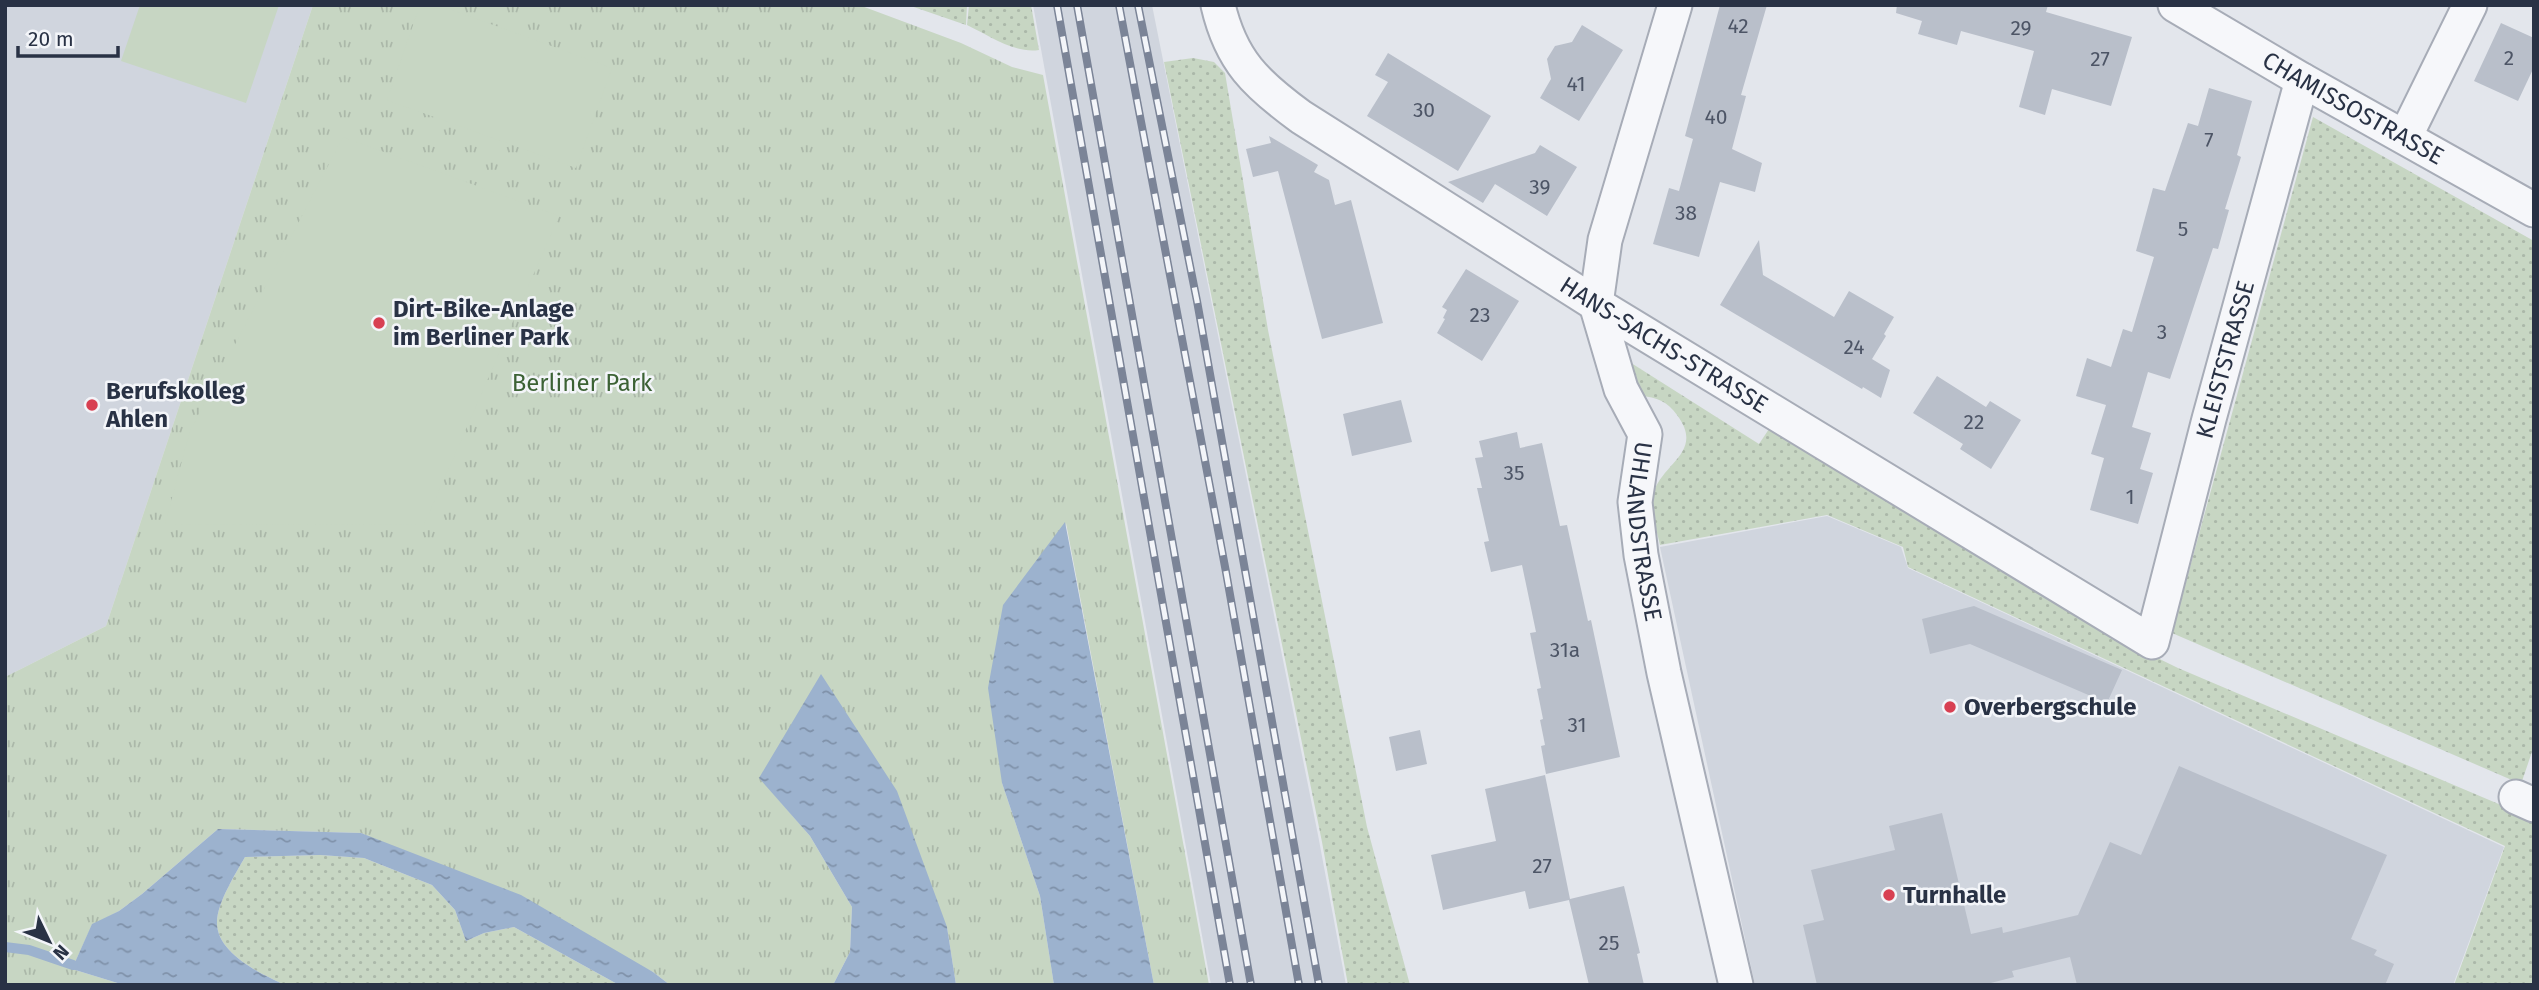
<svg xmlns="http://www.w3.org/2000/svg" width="2539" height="990" viewBox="0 0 2539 990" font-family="'Fira Sans',sans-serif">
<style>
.built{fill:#d0d5de}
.grass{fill:url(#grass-dots)}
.park{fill:url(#park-tufts)}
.pitch{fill:#c7d6c3}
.water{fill:url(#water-ripples)}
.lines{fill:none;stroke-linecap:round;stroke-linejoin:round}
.stream{stroke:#9cb2ce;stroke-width:10}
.building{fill:#b9bfca}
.street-casing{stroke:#a7acb7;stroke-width:37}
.street{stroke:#f6f7fa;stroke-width:33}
.rail-casing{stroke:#7b8497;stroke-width:8}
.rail{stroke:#f3f5f9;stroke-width:5;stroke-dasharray:16;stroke-linecap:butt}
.poi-dot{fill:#d84052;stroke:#f3f5f9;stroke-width:2.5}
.labels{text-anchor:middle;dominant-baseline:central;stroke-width:5;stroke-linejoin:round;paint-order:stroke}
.number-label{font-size:21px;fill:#4d5566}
.street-label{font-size:24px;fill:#293245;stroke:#f3f5f9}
.poi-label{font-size:24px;font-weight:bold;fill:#293245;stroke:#f3f5f9;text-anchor:start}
.park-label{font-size:24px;fill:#3c6235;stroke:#f3f5f9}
</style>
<defs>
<pattern id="grass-dots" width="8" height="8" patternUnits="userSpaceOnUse" patternTransform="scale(1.75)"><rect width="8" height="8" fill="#c7d6c3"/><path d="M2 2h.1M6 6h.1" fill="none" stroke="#abb8a9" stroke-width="1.8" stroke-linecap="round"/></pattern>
<pattern id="park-tufts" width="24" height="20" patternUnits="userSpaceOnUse" patternTransform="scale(1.75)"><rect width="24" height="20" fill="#c7d6c3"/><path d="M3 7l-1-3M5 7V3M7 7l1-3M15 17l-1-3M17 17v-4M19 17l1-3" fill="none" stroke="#abb8a9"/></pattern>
<pattern id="water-ripples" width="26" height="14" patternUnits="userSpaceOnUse" patternTransform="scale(1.75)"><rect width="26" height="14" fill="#9cb2ce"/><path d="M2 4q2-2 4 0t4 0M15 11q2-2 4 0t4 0" fill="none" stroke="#7f91a9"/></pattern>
</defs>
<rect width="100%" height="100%" fill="#e3e6ec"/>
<path class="built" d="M 5,5 L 313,5 L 106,626 L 5,677 Z
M 1033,5 L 1152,5 L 1318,835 L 1346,985 L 1211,985 Z
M 1827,516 L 1901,547 L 1908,568 L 2504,847 L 2453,985 L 1755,985 L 1660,547 Z"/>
<path class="grass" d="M 908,5 L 967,5 L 966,25 Z
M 969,5 L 1031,5 L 1039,50 C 1015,54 988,35 967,25 Z
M 1193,58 L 1214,62 L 1225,73 L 1268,330 L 1367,827 L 1410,985 L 1348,985 L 1322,842 L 1164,62 Z
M 2313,117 L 2534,241 L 2534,746 L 2521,784 L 2172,633 Z
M 1628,361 L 1759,444 L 1771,426 L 2137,648 L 2178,668 L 2534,819 L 2534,985 L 2454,985 L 2505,846 L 1908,567 L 1903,547 L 1827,515 L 1660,545 C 1657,530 1648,506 1654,491 C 1665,462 1704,451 1677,415 C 1668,402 1657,397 1640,396 Z
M 320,855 L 364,858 L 432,885 L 455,910 L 466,941 L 484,933 L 514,927 L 619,985 L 285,985 C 261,974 216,953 217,922 C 217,903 236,873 245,857 Z"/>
<path class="park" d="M 313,5 L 859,5 L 961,43 L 1012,67 L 1043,75 L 1209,985 L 1154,985 L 1066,523 L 1002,783 L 1040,896 L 1054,985 L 956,985 L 947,927 L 759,777 L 810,836 L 852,907 L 850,952 L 833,985 L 670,985 L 653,972 L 361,833 L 218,829 L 142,894 L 119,911 L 92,925 L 72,969 L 124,985 L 5,985 L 5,677 L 106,626 Z"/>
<path class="pitch" d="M 140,5 L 279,5 L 246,103 L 121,61 Z
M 420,5 L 438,5 L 612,68 L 576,168 L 387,100 Z
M 343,137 L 559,216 L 424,525 L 165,524 L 190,431 Z"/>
<path class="water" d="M 1065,522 L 1154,985 L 1054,985 L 1040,896 L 1002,783 L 988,688 L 1003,605 Z
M 821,674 L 897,791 L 947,927 L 956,985 L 833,985 L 850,952 L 852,907 L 810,836 L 759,778 Z
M 218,829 L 361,833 L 521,895 L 653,972 L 670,985 L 619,985 L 514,927 L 484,933 L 466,941 L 455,910 L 432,885 L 364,858 L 320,855 L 245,857 C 236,873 217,903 217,922 C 216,953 261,974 285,985 L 124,985 L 72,969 L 92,924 L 119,911 L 142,894 Z"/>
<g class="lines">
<path class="stream" d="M 5,947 L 29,950 L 73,965"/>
</g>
<path class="building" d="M 1720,5 L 1767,5 L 1741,95 L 1746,96 L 1732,149 L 1762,163 L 1755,192 L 1720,182 L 1699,257 L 1653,244 L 1669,188 L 1679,191 L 1693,139 L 1685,136 Z
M 1897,5 L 2048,5 L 2046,12 L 2132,37 L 2111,106 L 2052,89 L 2045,115 L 2019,107 L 2034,51 L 1961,31 L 1957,45 L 1918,34 L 1922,21 L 1896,13 Z
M 2501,23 L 2534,38 L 2534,67 L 2518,101 L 2474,81 Z
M 1582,25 L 1623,50 L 1579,121 L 1540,98 L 1551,79 L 1547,59 L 1555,46 L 1572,42 Z
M 1388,53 L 1491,116 L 1458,171 L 1367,116 L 1388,82 L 1375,75 Z
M 2209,88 L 2252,101 L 2237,155 L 2241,157 L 2225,209 L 2229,210 L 2218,249 L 2213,248 L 2170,379 L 2148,372 L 2132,427 L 2151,433 L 2140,469 L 2153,473 L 2138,524 L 2090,510 L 2104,458 L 2091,454 L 2106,405 L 2076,396 L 2087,358 L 2111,367 L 2123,329 L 2132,332 L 2154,257 L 2136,251 L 2153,188 L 2165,191 L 2188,123 L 2198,126 Z
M 1269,136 L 1318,165 L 1314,172 L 1329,180 L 1335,205 L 1351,200 L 1383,323 L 1322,339 L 1278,171 L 1253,177 L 1246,149 L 1271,143 Z
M 1540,145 L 1577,167 L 1547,216 L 1495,184 L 1483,203 L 1448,182 L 1535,153 Z
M 1759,240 L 1763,275 L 1834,317 L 1849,291 L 1894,317 L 1884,334 L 1886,336 L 1872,359 L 1890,370 L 1881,398 L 1863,387 L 1862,389 L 1720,305 Z
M 1466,269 L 1519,301 L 1482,361 L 1437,333 L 1445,319 L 1443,318 L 1447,310 L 1442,307 Z
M 1937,376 L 1986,407 L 1990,401 L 2021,420 L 1991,469 L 1960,449 L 1963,444 L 1913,413 Z
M 1401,400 L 1412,442 L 1352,456 L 1343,414 Z
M 1517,432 L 1520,448 L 1542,443 L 1560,526 L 1567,525 L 1588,621 L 1591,620 L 1620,757 L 1546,774 L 1541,746 L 1545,745 L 1540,720 L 1543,719 L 1537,689 L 1541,688 L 1530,633 L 1536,632 L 1522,565 L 1491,572 L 1484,542 L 1489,541 L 1477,488 L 1482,488 L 1475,458 L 1483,457 L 1479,441 Z
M 1974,606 L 2122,670 L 2107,703 L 1970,644 L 1930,654 L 1922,619 Z
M 1420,730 L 1427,764 L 1396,771 L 1389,737 Z
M 2179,766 L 2387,855 L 2351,939 L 2377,950 L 2374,955 L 2394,964 L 2385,985 L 2077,985 L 2070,957 L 2012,971 L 2014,977 L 1983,985 L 1817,985 L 1803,925 L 1824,920 L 1811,870 L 1895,850 L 1889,826 L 1942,813 L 1971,934 L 2002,927 L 2003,933 L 2078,915 L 2110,842 L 2141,855 Z
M 1545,775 L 1570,899 L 1624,886 L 1640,953 L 1637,954 L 1644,985 L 1589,985 L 1569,900 L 1529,909 L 1525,891 L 1443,910 L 1431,855 L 1496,841 L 1485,789 Z"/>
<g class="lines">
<g class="street-casing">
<g id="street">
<path id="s1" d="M 1218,5 C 1231,61 1256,84 1301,117 L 1596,304 L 2152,642 L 2209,419 L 2302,80"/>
<path id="s2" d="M 1675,5 L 1605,240 L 1596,304 L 1621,389 L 1645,434 L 1635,502 L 1641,555 L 1664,673 L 1736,985"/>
<path id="s3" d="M 2175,5 L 2302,80 L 2534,210"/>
<path d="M 2405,137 L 2470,5"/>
<path d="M 2516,797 L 2534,805"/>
</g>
</g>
<use href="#street" class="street"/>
<g class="rail-casing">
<path id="rail" d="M 1057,5 L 1230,985
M 1077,5 L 1251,985
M 1119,5 L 1226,572 L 1299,985
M 1138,5 L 1197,301 L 1319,985"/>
</g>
<use href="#rail" class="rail"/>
</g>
<g class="poi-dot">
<circle cx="379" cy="323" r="7"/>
<circle cx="92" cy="405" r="7"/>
<circle cx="1950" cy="707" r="7"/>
<circle cx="1889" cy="895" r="7"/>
</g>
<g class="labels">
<g class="number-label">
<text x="1738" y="26">42</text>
<text x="2021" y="28">29</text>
<text x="2509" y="58">2</text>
<text x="2100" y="59">27</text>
<text x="1576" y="84">41</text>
<text x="1424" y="110">30</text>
<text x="1716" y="117">40</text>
<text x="2209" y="140">7</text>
<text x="1540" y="187">39</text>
<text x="1686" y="213">38</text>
<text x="2183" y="229">5</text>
<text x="1480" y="315">23</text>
<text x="2162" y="332">3</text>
<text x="1854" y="347">24</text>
<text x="1974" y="422">22</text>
<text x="1514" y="473">35</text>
<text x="2130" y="497">1</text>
<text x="1565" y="650">31a</text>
<text x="1577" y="725">31</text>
<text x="1542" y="866">27</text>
<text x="1609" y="943">25</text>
</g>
<g class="street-label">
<text stroke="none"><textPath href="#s3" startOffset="206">CHAMISSOSTRASSE</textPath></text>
<text stroke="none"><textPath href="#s1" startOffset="572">HANS-SACHS-STRASSE</textPath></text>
<text stroke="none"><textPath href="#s1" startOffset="1435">KLEISTSTRASSE</textPath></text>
<text stroke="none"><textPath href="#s2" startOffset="548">UHLANDSTRASSE</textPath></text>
</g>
<g class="poi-label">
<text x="393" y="309">Dirt-Bike-Anlage<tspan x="393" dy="28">im Berliner Park</tspan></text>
<text x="106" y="391">Berufskolleg<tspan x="106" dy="28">Ahlen</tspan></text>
<text x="1964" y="707">Overbergschule</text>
<text x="1903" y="895">Turnhalle</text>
</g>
<g class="park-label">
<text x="582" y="383">Berliner Park</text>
</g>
</g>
<rect width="2539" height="990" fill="none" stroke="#293245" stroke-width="14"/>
<g transform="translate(49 941) rotate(133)" stroke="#f3f5f9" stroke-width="5" paint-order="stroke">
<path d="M0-5L12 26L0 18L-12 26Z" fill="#293245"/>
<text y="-10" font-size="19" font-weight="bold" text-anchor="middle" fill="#293245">N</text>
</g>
<path d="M18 46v10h100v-10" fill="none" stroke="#293245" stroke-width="3.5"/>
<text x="28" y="46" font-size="21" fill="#293245" stroke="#f3f5f9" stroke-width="5" paint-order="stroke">20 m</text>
</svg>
